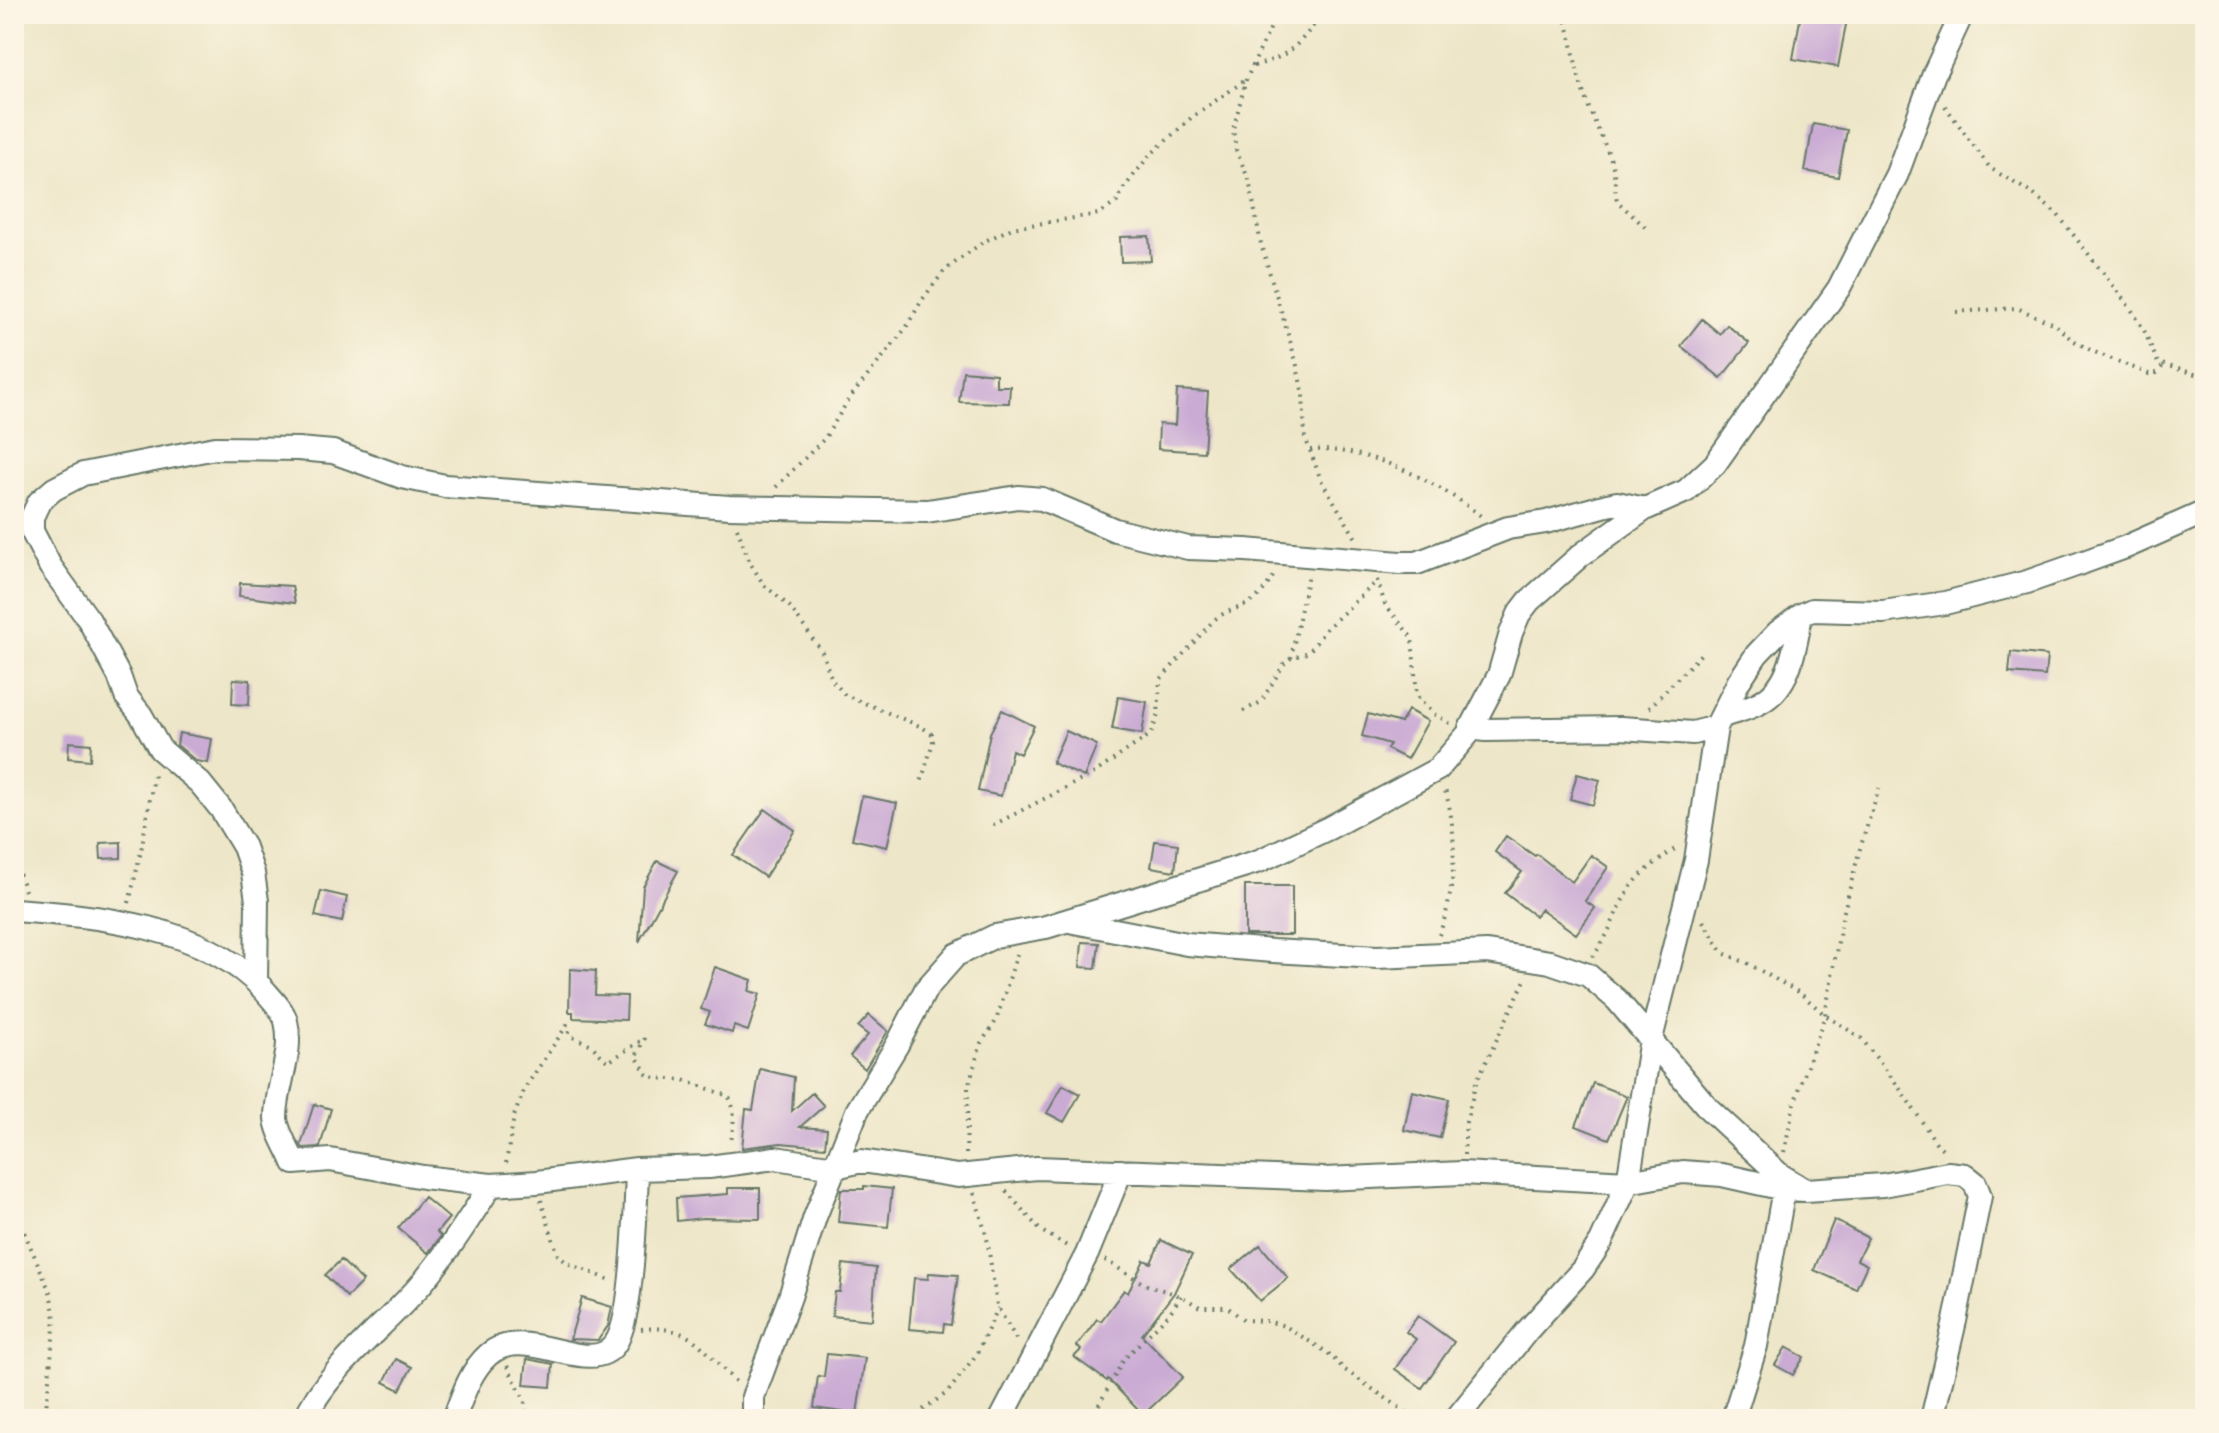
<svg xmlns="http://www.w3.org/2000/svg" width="2219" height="1433" viewBox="0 0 2219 1433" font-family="'EB Garamond',serif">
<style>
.building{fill:#caabd4}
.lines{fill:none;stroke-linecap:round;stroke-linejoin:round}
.minor-casing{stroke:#677868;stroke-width:26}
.path{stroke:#677868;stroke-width:4;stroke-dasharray:2 6;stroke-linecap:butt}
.minor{stroke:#fff;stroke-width:22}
</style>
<rect width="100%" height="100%" fill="#fcf5e5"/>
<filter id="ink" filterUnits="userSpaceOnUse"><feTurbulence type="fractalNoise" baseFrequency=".0125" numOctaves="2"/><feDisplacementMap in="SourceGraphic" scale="16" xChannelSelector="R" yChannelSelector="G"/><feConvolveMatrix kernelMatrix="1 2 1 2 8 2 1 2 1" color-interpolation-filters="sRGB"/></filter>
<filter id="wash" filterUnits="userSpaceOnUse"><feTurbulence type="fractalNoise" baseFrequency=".006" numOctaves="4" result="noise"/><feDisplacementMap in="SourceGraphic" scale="32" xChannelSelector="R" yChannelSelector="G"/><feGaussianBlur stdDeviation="1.8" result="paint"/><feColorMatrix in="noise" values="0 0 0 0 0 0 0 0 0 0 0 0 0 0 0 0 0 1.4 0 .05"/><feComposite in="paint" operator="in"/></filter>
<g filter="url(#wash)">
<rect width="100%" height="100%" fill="#ede6c8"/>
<g id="blocks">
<path class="building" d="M 1801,14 L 1848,14 L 1838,67 L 1793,59 Z
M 1813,124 L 1847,130 L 1838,177 L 1805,171 Z
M 1149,236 L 1151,261 L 1121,262 L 1120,237 Z
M 1702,319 L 1720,334 L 1727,325 L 1749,343 L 1721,378 L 1681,346 Z
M 963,371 L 996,374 L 996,386 L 1010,386 L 1009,403 L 959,402 Z
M 1177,390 L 1208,392 L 1204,452 L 1158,449 L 1159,424 L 1175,425 Z
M 240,583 L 292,586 L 295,603 L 239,596 Z
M 2011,652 L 2047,656 L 2045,676 L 2009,673 Z
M 233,679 L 250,680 L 249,705 L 232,704 Z
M 1118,697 L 1147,702 L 1142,734 L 1112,729 Z
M 1002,710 L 1034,726 L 1020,754 L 1012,750 L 1001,796 L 978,791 L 990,733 Z
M 1408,710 L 1428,721 L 1407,759 L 1387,749 L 1390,744 L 1362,736 L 1368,714 L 1401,723 Z
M 1066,731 L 1097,745 L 1084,777 L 1052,763 Z
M 179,733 L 212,739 L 208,763 L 196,761 L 177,745 Z
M 69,742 L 91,744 L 90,760 L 68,758 Z
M 1577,774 L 1600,780 L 1593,805 L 1570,799 Z
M 862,796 L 897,803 L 887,847 L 852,839 Z
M 765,809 L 795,830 L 765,877 L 733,855 Z
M 1506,836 L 1535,856 L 1537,854 L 1572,882 L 1591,855 L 1608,867 L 1585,901 L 1595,908 L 1576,934 L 1541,909 L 1535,916 L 1505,893 L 1522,872 L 1495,852 Z
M 1155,841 L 1178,844 L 1175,871 L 1151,867 Z
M 121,842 L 121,858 L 101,859 L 100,843 Z
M 657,861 L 678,871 L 639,942 L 643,887 Z
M 1245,886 L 1292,886 L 1292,935 L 1245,935 Z
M 321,891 L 347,897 L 342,922 L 315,916 Z
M 1082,942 L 1099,943 L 1096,968 L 1080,967 Z
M 715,967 L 752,980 L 749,991 L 760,994 L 748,1031 L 734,1026 L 732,1033 L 705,1024 L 710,1012 L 701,1009 Z
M 570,969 L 596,971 L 595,995 L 627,996 L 626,1020 L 573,1018 L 573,1012 L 569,1012 Z
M 869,1015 L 888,1031 L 865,1069 L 850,1056 L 868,1035 L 858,1027 Z
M 760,1069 L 794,1077 L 792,1111 L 812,1093 L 824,1106 L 800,1127 L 827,1129 L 825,1147 L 781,1143 L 742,1148 L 746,1109 L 753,1110 Z
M 1593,1083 L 1627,1096 L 1609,1139 L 1576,1126 Z
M 1063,1085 L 1080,1094 L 1064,1122 L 1047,1113 Z
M 1412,1091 L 1449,1099 L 1440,1138 L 1404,1130 Z
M 314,1104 L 331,1109 L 320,1147 L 303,1148 L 301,1145 Z
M 864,1186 L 892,1189 L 888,1227 L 838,1222 L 841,1189 L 864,1189 Z
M 728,1188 L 760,1188 L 760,1219 L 703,1218 L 677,1221 L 676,1198 L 728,1194 Z
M 424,1197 L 449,1218 L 437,1232 L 441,1236 L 428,1253 L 398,1228 Z
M 1834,1220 L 1868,1238 L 1857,1260 L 1867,1265 L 1856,1289 L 1814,1270 Z
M 1161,1240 L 1192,1255 L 1174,1293 L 1142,1335 L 1183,1377 L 1143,1415 L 1108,1379 L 1107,1381 L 1074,1357 L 1081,1350 L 1077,1346 L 1097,1319 L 1101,1321 L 1124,1290 L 1128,1293 L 1144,1260 L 1151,1263 Z
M 1260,1245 L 1288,1278 L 1260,1301 L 1231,1269 Z
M 341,1260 L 363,1281 L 347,1297 L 325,1275 Z
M 843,1264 L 876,1268 L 872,1320 L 832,1316 L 835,1292 L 840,1292 Z
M 929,1273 L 958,1275 L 951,1325 L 944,1324 L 943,1332 L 909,1329 L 914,1278 L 928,1279 Z
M 582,1298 L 612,1307 L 608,1326 L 598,1340 L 570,1339 Z
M 1418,1316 L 1454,1342 L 1422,1388 L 1395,1369 L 1416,1339 L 1406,1332 Z
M 1786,1347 L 1804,1357 L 1793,1375 L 1775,1365 Z
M 827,1354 L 865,1358 L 857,1414 L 814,1408 L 818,1376 L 824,1377 Z
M 396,1359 L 412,1367 L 400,1390 L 384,1382 Z
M 527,1359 L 553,1364 L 551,1387 L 524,1385 Z"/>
</g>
</g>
<g filter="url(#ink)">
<use href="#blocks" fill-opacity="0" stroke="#677868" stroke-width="2"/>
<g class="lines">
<g class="minor-casing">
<path id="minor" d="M 1723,716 C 1734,712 1748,709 1759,703 C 1791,687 1795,647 1801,615
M 1470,728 L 1486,730 L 1621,728 L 1693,733 L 1716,727
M 14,910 C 97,916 205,925 265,991 C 272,999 283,1010 286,1021 C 294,1054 276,1085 276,1118 C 277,1132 289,1150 294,1163 L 330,1160 L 423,1177 L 491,1185 L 537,1182 L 637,1169 L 709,1167 L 775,1158 L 835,1167 L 862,1161 L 958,1176 L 1037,1168 L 1325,1179 L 1462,1173 L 1628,1182 L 1683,1172 L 1722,1175 L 1784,1189 L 1806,1190 L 1883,1185 L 1948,1173 L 1965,1175 L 1975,1183 L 1980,1196 L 1955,1321 L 1932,1419
M 1074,922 L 1187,944 L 1273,951 L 1377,957 L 1487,952 L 1550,962 L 1588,975 L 1617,1000 L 1709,1109 L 1779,1174 L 1800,1187
M 256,982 L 257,901 L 253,873 L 244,847 L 221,809 L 200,783 L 160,749 L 141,715 L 126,696 L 119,676 L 89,620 L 50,566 L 32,531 L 32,517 L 39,502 L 54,489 L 83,474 L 215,448 L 298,449 L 333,452 L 402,477 L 445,486 L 729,507 L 927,511 L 1018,497 L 1042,499 L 1115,530 L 1188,548 L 1246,550 L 1400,563 L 1417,563 L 1508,528 L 1546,522 L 1607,505 L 1617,503 L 1645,509
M 305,1419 C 326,1369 388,1324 423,1282 C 448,1252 469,1219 491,1185
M 454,1419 C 462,1397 470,1371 488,1355 C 525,1322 590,1379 615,1344 C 633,1320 636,1204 637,1169
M 753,1419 L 753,1397 L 790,1297 L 815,1217 L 857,1111 L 897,1045 L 926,989 L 956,955 L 995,936 L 1046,927 L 1259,861 L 1329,828 L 1438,769 L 1468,734 L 1499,675 L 1511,633 L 1519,614 L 1529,601 L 1581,555 L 1645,509 L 1686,491 L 1715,464 L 1839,288 L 1897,174 L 1934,74 L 1962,14
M 1001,1419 L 1087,1254 L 1121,1171
M 1456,1419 L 1527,1331 L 1583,1269 L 1601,1242 L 1628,1182 L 1651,1039 L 1696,860 L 1716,727 L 1739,681 L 1757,654 L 1778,632 L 1801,615 L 1812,610 L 1883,612 L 1945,603 L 2027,582 L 2070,567 L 2126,547 L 2205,512
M 1733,1419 L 1756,1346 L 1784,1189"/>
</g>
<path class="path" d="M 1277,14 L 1246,80 L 1233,130 L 1236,150 L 1249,180 L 1261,244 L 1296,361 L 1303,395 L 1305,437 L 1321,480 L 1357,540
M 1563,14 C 1573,38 1573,57 1580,81 C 1587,108 1600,132 1610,157 C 1616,172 1614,186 1617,201 L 1646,228
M 1254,66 C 1292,56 1299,43 1323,14
M 1945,106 L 1990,168 L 2033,194 L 2058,215 L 2131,309 L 2144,330 L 2158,363 L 2205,377
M 1956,312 L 2017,308 L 2054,324 L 2071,339 L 2092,351 L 2149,374 L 2157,373 L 2163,366
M 1310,450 C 1370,447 1434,480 1481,516
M 776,487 L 825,438 L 849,399 L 906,328 L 922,300 L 945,270 L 983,242 L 1012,228 L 1099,214 L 1117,202 L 1124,188 L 1148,157 L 1192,117 L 1244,81
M 737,528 L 750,563 L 764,585 L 790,607 L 822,652 L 832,680 L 845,695 L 922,727 L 932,734 L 933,742 L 920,786
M 1377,580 L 1385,604 L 1412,638 L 1417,696 L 1432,713 L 1450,723
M 1291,658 L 1308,574
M 1649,708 L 1701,654
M 1243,711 L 1261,702 L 1284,664 L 1291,658 L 1309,652 L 1326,629 L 1376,582
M 993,825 L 1093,774 L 1151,734 L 1158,715 L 1160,680 L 1213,621 C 1223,612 1231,611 1243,606 C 1258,600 1267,587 1275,573
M 14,859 L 25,891
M 129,903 L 141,851 L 155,770
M 1703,921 L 1723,953 L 1747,963 L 1800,993 L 1825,1015 L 1861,1038 L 1898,1086 L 1937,1144 L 1946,1152
M 1439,935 C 1456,891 1459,832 1444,787
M 1592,957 C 1609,937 1613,917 1625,896 C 1637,875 1656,862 1675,849
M 1784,1152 L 1794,1104 L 1825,1015 L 1842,919 L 1859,852 L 1879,788
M 966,1154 L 968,1087 L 981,1043 L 996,1021 L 1017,954
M 1464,1155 L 1466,1122 L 1476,1083 L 1525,980
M 506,1163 L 514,1116 L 525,1088 L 567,1025 L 570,1036 L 590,1044 L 608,1062 L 645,1038 L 636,1056 L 647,1074 L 655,1078 L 684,1080 L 728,1096 C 737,1109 733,1127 731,1142
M 1006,1191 L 1040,1230 L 1067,1246
M 974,1193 L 987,1238 L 997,1306 L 1019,1344
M 541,1200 L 558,1255 L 567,1263 L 610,1280
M 14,1220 L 25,1234 L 50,1292 L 55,1318 L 45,1419
M 1105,1260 L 1144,1284 L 1181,1296 L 1200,1307 L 1227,1307 L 1244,1320 L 1267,1321 L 1285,1326 L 1328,1353 L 1345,1370 L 1416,1419
M 641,1329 C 694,1324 703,1351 736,1382
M 507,1366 L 525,1401 L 526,1419
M 910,1419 L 948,1392 L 976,1355 L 998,1308
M 1091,1419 L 1124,1359 L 1169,1314 L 1181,1296"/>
<use href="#minor" class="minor"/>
</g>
</g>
<rect width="2219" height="1433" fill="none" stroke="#fcf5e5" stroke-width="48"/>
</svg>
